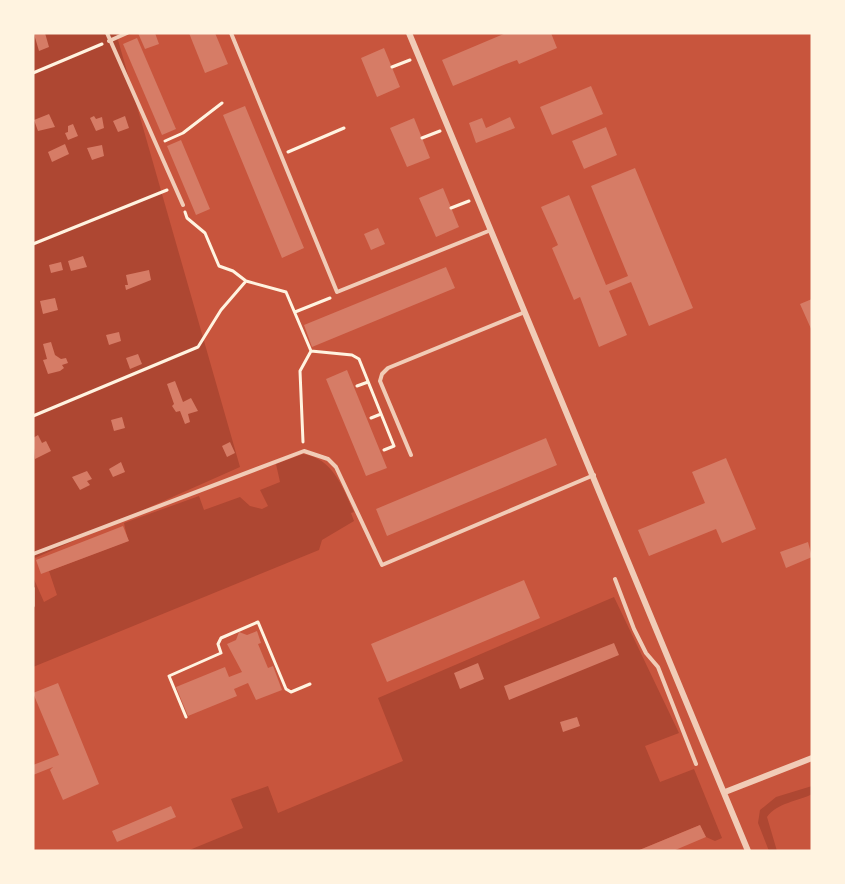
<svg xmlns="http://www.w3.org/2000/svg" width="845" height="884" viewBox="0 0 845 884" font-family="Helvetica,sans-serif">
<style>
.green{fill:#ae4732}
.building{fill:#d67c66}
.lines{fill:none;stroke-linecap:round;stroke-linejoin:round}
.path{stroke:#fff3e0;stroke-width:3}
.service{stroke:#f1ccb7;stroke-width:4}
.minor{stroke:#f1ccb7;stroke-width:6}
</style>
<rect width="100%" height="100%" fill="#c8553d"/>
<path class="green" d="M 33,33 L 116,33 L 240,467 L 35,558 Z
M 303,454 C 334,459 342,487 354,512 L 351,513 L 354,521 L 322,540 L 319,550 L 33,667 L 33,577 L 44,602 L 57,595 L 49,571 L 128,541 L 124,523 L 199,496 L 204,510 L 240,497 L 250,506 L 262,509 L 268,506 L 260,490 L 280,482 L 276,464 Z
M 614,597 L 679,733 L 645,746 L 660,782 L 694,769 L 722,838 L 715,841 L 706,837 L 700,825 L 637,851 L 187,851 L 243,828 L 231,799 L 268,786 L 278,813 L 403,761 L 378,698 Z
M 812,786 L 812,794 C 797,802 778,802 767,817 L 777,851 L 769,851 L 758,823 L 760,810 L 776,797 Z"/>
<path class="building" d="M 36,33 L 45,33 L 49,47 L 39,51 L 34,34 Z
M 138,33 L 155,33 L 159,44 L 145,49 Z
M 189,33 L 215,33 L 228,64 L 205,73 Z
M 506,33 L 551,33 L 557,48 L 519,64 L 517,60 L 506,64 L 453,86 L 442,60 Z
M 137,38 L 176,129 L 162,135 L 123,44 Z
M 384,48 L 400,87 L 377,97 L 361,58 Z
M 591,86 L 603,114 L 552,135 L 540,107 Z
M 245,106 L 304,248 L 282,258 L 223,115 Z
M 49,114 L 55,127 L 38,131 L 34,120 Z
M 94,116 L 96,119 L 102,117 L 104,128 L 96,131 L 90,118 Z
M 125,116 L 129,128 L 118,132 L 113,121 Z
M 510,117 L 515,128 L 476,143 L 469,123 L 482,118 L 486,128 Z
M 414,118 L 430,158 L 407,167 L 390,128 Z
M 73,124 L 78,136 L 68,140 L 65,133 L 68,132 L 68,126 Z
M 606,127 L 617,155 L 584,169 L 572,141 Z
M 181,140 L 210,209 L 196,215 L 167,146 Z
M 65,144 L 69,154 L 52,162 L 48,152 Z
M 102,145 L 104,156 L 92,160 L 87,148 Z
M 635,168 L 693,308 L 649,326 L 631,282 L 609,291 L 627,335 L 599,347 L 580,297 L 574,300 L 552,248 L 558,245 L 541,207 L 569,195 L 606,285 L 628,276 L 591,186 Z
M 443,188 L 459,227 L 436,237 L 419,198 Z
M 378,228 L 385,244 L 371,250 L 364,234 Z
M 83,256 L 87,267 L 71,271 L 68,261 Z
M 61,262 L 63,270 L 51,273 L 49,265 Z
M 446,267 L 455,288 L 312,347 L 304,325 Z
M 149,270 L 151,280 L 126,290 L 125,285 L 128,285 L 126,275 Z
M 55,298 L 58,310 L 43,314 L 40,301 Z
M 812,299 L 812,331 L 800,304 Z
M 119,332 L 121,341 L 109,345 L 106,335 Z
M 51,342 L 55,355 L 61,359 L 66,358 L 68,363 L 62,365 L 64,368 L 60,371 L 48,374 L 43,360 L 47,359 L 43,344 Z
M 138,354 L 142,364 L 130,369 L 126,358 Z
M 347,370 L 387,468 L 366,476 L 326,379 Z
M 175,381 L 183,402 L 191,398 L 198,411 L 188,414 L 190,422 L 185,424 L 180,411 L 176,412 L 172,406 L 174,404 L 167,384 Z
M 122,417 L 125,428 L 114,431 L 111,420 Z
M 38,435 L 42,443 L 46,441 L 51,451 L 35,459 L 33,438 Z
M 546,438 L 557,465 L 387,536 L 376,509 Z
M 230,442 L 235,453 L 227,457 L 222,446 Z
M 726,458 L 756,529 L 722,543 L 716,529 L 649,556 L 638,530 L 705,503 L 692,472 Z
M 121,462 L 125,472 L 113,477 L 109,469 Z
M 87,471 L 92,479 L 87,481 L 90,485 L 80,490 L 72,477 Z
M 123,526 L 129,541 L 41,574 L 36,560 Z
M 808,542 L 812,557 L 786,568 L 780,552 Z
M 524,580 L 540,618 L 387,682 L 371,644 Z
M 257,631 L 261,643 L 258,644 L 268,668 L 273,666 L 282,690 L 256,700 L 248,683 L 234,689 L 237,696 L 188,716 L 176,687 L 225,667 L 229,677 L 242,672 L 227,644 L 236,640 L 239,632 L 247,635 Z
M 614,643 L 619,655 L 509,700 L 504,686 Z
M 478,663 L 484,679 L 460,689 L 454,673 Z
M 58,683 L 99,784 L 63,800 L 50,770 L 53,767 L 33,775 L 33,765 L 59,755 L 33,693 Z
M 577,717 L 580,726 L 563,732 L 560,722 Z
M 171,806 L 176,817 L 117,842 L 112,831 Z
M 700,825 L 706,837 L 673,851 L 637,851 Z"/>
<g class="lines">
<path class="path" d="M 392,67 L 410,60
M 33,73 L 102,44
M 422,138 L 440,131
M 165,141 L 183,133 L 222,103
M 288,152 L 344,128
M 451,208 L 469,201
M 185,212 L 187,218 L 205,233 L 219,266 L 233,271 L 246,281 L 286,292 L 311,351 L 352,355 L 359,359 L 394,446 L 384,450
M 33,244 L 167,190
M 295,312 L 330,298
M 357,386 L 368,382
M 33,416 L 198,347 L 221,310 L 246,281
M 371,418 L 381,414
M 303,442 L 300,371 L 311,351
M 33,588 L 33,606
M 186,717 L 169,676 L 221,653 L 218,644 L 221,638 L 258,622 L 286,689 L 291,692 L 310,684"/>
<path class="service" d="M 107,33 L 183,205
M 231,33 L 337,292 L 491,230
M 109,41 L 127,33
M 411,455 L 380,381 L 382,374 L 388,368 L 525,312
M 33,554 L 304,451 L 328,459 L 336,467 L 382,565 L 594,475
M 615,579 L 634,629 L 646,653 L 658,667 L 696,764"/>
<path class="minor" d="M 409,33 L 748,851
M 725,792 L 812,758"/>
</g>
<rect width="845" height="884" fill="none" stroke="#fff3e0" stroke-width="69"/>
</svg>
